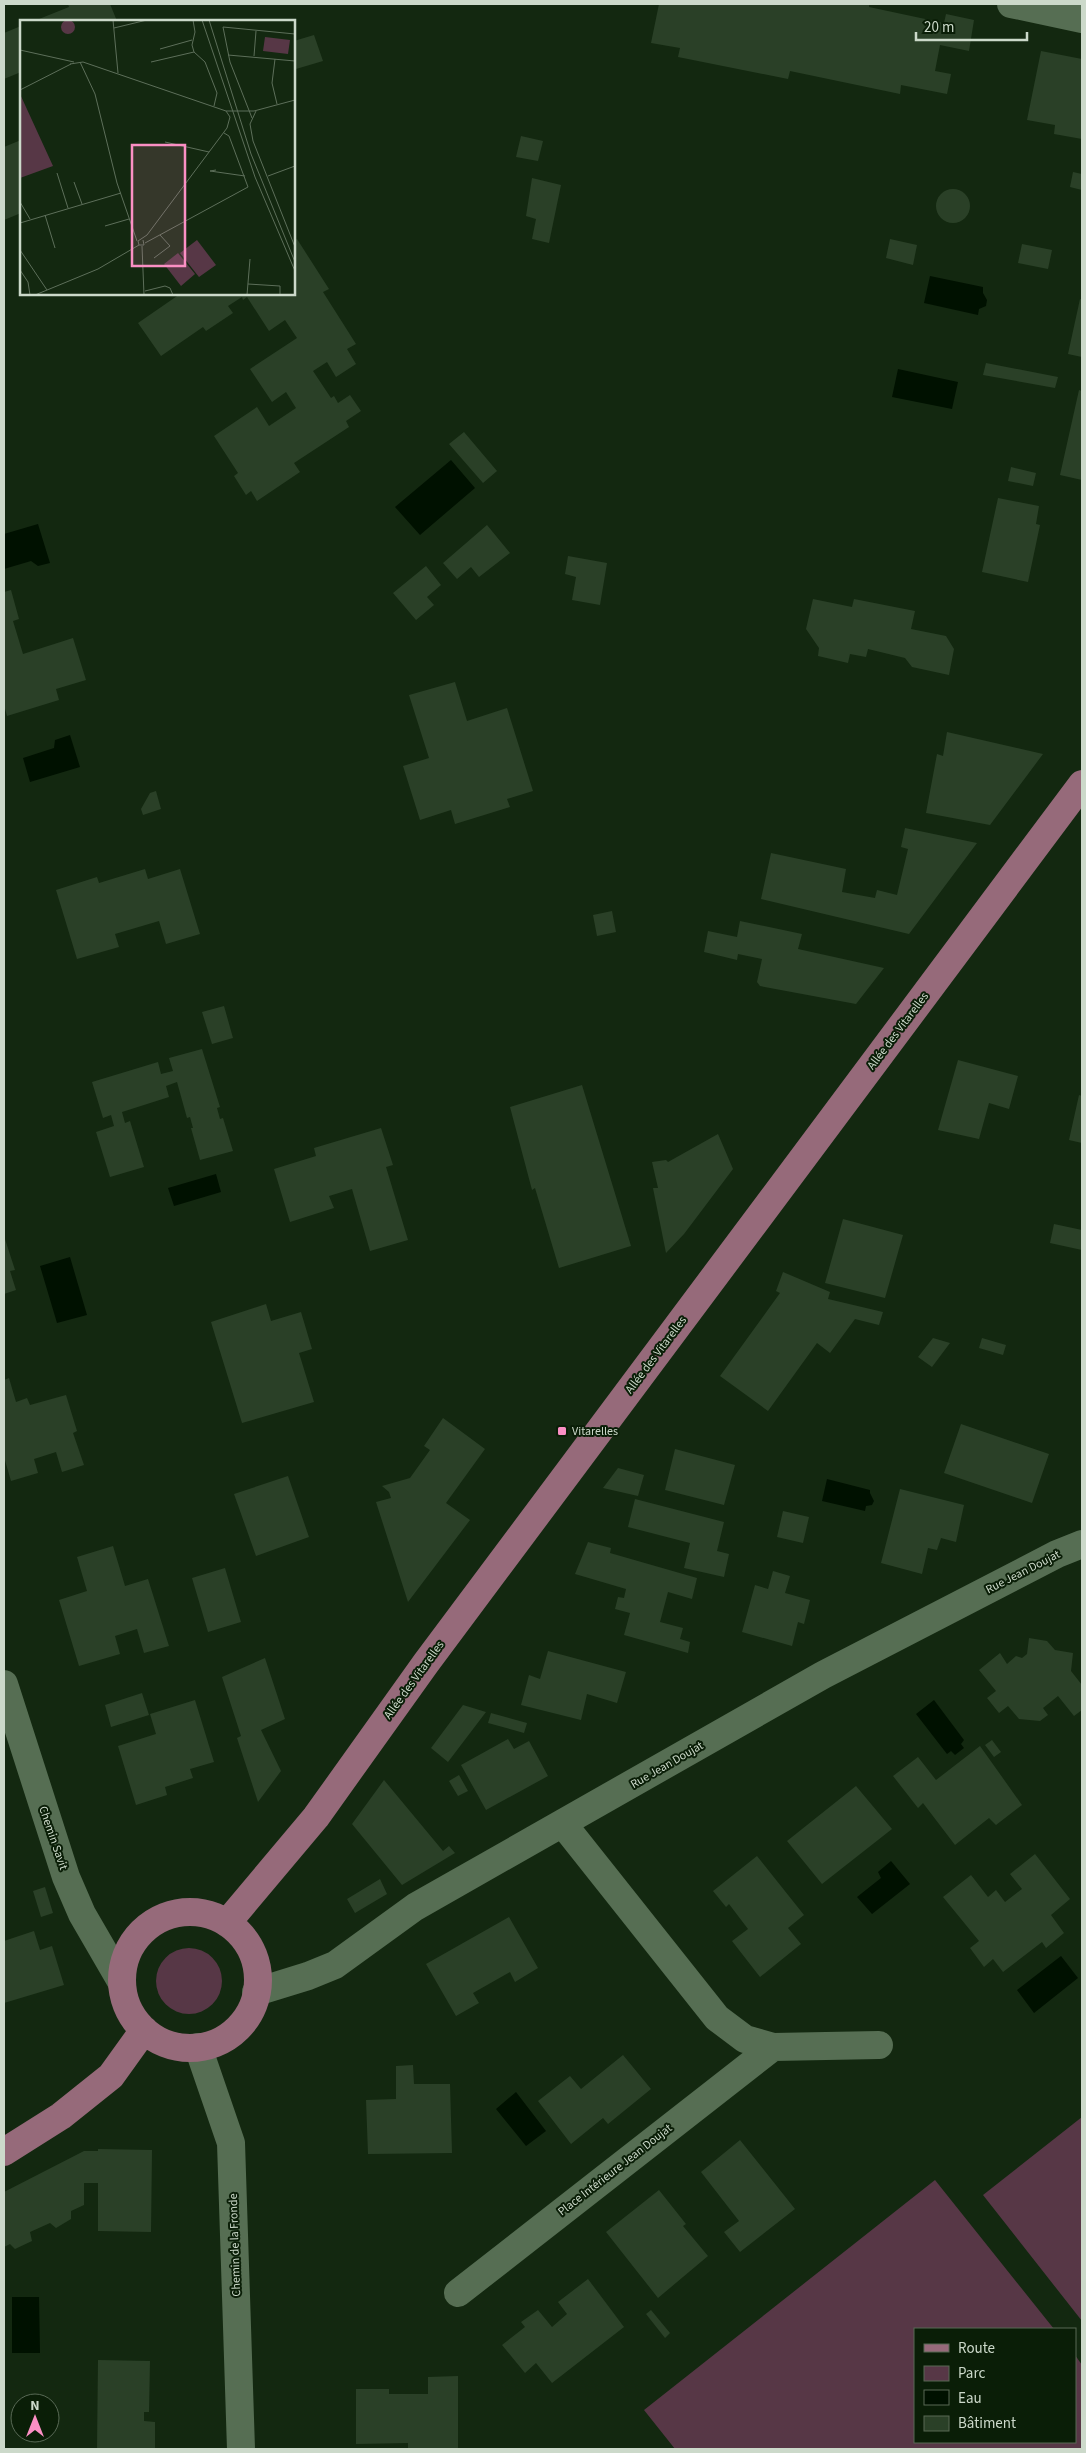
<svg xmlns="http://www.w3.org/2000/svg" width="1086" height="2453" viewBox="0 0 1086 2453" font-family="'Source Sans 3',sans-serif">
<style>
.green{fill:#573746}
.water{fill:#010}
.building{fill:#2a4027}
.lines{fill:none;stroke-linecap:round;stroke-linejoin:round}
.minor{stroke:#566e53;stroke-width:28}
.major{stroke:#966a7a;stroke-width:28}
.poi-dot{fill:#fb8fc4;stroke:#0a1e07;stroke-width:2}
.labels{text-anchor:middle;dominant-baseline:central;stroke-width:4;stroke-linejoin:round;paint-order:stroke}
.street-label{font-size:12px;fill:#ccd9ca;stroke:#0a1e07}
.poi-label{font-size:12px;fill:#ccd9ca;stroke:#0a1e07;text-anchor:start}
.inset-road{fill:none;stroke:#5d6f5a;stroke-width:1}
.view{fill:#fb8fc4;fill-opacity:0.15;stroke:#fb8fc4;stroke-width:2.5}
.inset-edge{fill:none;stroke:#ccd9ca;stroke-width:2.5}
</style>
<rect width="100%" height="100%" fill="#132810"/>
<path class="green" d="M156 1981a33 33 0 1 1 66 0a33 33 0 1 1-66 0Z
M 1082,2117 L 1082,2321 L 983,2195 Z
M 935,2180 L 1054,2329 L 915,2329 L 915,2442 L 1075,2442 L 1075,2355 L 1082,2365 L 1082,2449 L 675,2449 L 644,2410 Z"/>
<path class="water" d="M 930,276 L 983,287 L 983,293 L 987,300 L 986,306 L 979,309 L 978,315 L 924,303 Z
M 898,369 L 958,382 L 952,409 L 892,397 Z
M 451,460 L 475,488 L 420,535 L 395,507 Z
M 38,524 L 50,563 L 38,566 L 31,561 L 4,569 L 4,534 Z
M 70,735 L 80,767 L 30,782 L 23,758 L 54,748 L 55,740 Z
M 216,1174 L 221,1192 L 174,1206 L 168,1188 Z
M 70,1257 L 87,1315 L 57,1323 L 40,1266 Z
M 827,1479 L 870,1490 L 870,1493 L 874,1501 L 872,1505 L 866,1506 L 865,1511 L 822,1501 Z
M 934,1700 L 964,1740 L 961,1744 L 964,1748 L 955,1755 L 951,1751 L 947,1754 L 916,1714 Z
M 891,1861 L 910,1884 L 872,1914 L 857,1897 L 881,1878 L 878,1872 Z
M 1061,1956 L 1078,1978 L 1034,2013 L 1017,1990 Z
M 516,2092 L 546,2131 L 526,2146 L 496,2109 Z
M 12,2297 L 39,2297 L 40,2353 L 12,2353 Z"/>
<path class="building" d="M 68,4 L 110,4 L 117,21 L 34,21 L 69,7 Z
M 659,4 L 869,4 L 869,7 L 944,23 L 946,14 L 974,20 L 969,51 L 940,45 L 935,71 L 951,74 L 947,94 L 901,85 L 900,94 L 790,71 L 788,79 L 678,57 L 680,48 L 651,43 Z
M 21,26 L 21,72 L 4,79 L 4,33 Z
M 314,35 L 323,61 L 296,69 L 294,41 Z
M 1041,51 L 1082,59 L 1082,139 L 1054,134 L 1055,125 L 1027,120 Z
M 521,136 L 543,141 L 538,161 L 516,157 Z
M 21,140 L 21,213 L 4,220 L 4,147 Z
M 1073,172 L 1082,174 L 1082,190 L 1070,187 Z
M 532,178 L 561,185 L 549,243 L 532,239 L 536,219 L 526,216 Z
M936 206a17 17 0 1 1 34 0a17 17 0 1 1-34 0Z
M 297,239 L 329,289 L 323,292 L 356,344 L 347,349 L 356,364 L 336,377 L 327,362 L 313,371 L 331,398 L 334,396 L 338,403 L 350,395 L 361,411 L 346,421 L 349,427 L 294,463 L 300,472 L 257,501 L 251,491 L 246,495 L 234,476 L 238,473 L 214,436 L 257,407 L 269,426 L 296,408 L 286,392 L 272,402 L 250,369 L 297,338 L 285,320 L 269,331 L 247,297 L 243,300 L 242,297 L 228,306 L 233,313 L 206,331 L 203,327 L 161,356 L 138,323 L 180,294 L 294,294 L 294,241 Z
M 890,239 L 917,245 L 913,265 L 886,258 Z
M 1022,244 L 1052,250 L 1048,269 L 1018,263 Z
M 1080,299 L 1082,300 L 1082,357 L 1068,354 Z
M 986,363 L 1058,377 L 1055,388 L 983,375 Z
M 1079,390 L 1082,391 L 1082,480 L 1060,475 Z
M 464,432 L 497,471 L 483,483 L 449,444 Z
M 1011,467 L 1036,473 L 1033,486 L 1008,481 Z
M 998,498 L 1039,506 L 1036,524 L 1040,525 L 1028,582 L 982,572 Z
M 487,525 L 510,553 L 479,577 L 471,567 L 457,579 L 443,563 Z
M 568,556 L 607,563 L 600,605 L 572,600 L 576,577 L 565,574 Z
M 426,566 L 441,585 L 427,597 L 434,605 L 416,620 L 393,593 Z
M 11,590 L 19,619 L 13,621 L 23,654 L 73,638 L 86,680 L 56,689 L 59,700 L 7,716 L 4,705 L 4,592 Z
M 813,599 L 852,607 L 854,599 L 915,611 L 911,629 L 946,636 L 954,649 L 949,675 L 912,667 L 905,658 L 868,649 L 866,657 L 850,654 L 848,663 L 818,656 L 819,648 L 806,629 Z
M 455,682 L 467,721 L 507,708 L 533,791 L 507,799 L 510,807 L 455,824 L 451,810 L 420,820 L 403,766 L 429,758 L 409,695 Z
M 947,732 L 1043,754 L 990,825 L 926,813 L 937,754 L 943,756 Z
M 156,791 L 161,809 L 143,815 L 141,809 L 150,793 Z
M 905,828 L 977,843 L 909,934 L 761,899 L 771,853 L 846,869 L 842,892 L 875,898 L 877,890 L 897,895 L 908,849 L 901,847 Z
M 145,869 L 148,879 L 180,869 L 200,934 L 166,944 L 159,921 L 115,934 L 119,947 L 77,959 L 56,890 L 97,877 L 99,883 Z
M 612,911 L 616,932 L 597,936 L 593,915 Z
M 740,921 L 802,934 L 798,949 L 884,968 L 856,1004 L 760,986 L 757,982 L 762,959 L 738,954 L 737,960 L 704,952 L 708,931 L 737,937 Z
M 224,1006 L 233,1038 L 212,1044 L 202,1012 Z
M 202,1049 L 220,1107 L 217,1108 L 220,1119 L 223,1118 L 233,1151 L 200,1160 L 191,1128 L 193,1128 L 190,1117 L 187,1118 L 177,1082 L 166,1086 L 169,1097 L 122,1112 L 125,1123 L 130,1121 L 144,1167 L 110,1177 L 96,1132 L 114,1126 L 111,1115 L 103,1118 L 92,1082 L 158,1062 L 161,1074 L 173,1071 L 169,1058 Z
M 958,1060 L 1018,1076 L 1009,1109 L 989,1103 L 979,1139 L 938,1130 Z
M 582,1085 L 631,1246 L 559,1268 L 535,1188 L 532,1190 L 510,1107 Z
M 1079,1095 L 1082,1096 L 1082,1143 L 1069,1140 Z
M 381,1128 L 393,1165 L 386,1167 L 408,1240 L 370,1251 L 352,1189 L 329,1196 L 334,1208 L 290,1222 L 274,1169 L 316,1156 L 314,1148 Z
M 718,1134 L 733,1169 L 684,1234 L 666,1253 L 653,1188 L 658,1188 L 652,1162 L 666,1160 L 668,1162 Z
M 843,1219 L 903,1235 L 885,1298 L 825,1283 Z
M 1054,1224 L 1082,1230 L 1082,1250 L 1050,1243 Z
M 4,1236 L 15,1270 L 10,1271 L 16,1290 L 4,1294 Z
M 783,1272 L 830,1292 L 828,1299 L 883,1312 L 879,1325 L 855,1319 L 830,1353 L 817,1343 L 768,1411 L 720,1376 L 780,1293 L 776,1291 Z
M 266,1304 L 271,1321 L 301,1312 L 312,1349 L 299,1353 L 314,1402 L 242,1423 L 211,1322 Z
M 933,1338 L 950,1343 L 932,1367 L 918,1357 Z
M 982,1338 L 1006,1345 L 1003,1355 L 979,1348 Z
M 9,1378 L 16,1402 L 27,1398 L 30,1405 L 66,1395 L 77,1431 L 73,1433 L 84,1465 L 62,1472 L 56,1452 L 34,1459 L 38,1473 L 11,1481 L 4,1457 L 4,1380 Z
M 443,1418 L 485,1449 L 446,1503 L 470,1520 L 408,1602 L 376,1502 L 391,1498 L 389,1492 L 382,1486 L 410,1478 L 430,1450 L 424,1446 Z
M 961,1424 L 1049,1454 L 1032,1503 L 944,1473 Z
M 675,1449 L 735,1465 L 724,1505 L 665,1490 Z
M 618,1468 L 644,1475 L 638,1496 L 603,1488 Z
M 288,1476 L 309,1537 L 256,1556 L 234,1494 Z
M 900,1489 L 964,1505 L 956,1542 L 941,1538 L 937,1550 L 928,1548 L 922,1574 L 881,1563 Z
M 635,1499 L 724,1522 L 717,1551 L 729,1554 L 724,1577 L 684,1568 L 690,1543 L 628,1527 Z
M 783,1511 L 809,1517 L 803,1543 L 777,1537 Z
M 588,1542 L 611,1548 L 610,1553 L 697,1578 L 692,1599 L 668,1592 L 660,1622 L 683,1628 L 680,1639 L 690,1642 L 688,1653 L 624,1635 L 630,1613 L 615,1609 L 618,1597 L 624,1598 L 626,1589 L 575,1574 Z
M 113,1546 L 125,1586 L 148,1579 L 169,1646 L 144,1653 L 137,1629 L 115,1636 L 120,1654 L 79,1666 L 59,1600 L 87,1591 L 77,1557 Z
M 225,1568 L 241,1622 L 208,1632 L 192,1578 Z
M 773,1571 L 790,1576 L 785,1593 L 810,1600 L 804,1624 L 798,1622 L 792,1646 L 742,1632 L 755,1585 L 768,1589 Z
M 1029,1638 L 1047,1641 L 1055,1650 L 1073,1653 L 1071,1671 L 1082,1685 L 1082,1710 L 1074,1716 L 1058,1696 L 1043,1708 L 1048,1715 L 1040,1721 L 1019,1719 L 1008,1706 L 999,1713 L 987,1698 L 996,1691 L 979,1670 L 1000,1653 L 1007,1664 L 1016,1656 L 1022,1658 L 1027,1654 Z
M 548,1651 L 626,1672 L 617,1703 L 587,1694 L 581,1720 L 521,1705 L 529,1675 L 540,1679 Z
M 265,1658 L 285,1719 L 261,1730 L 281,1771 L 258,1802 L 237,1738 L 241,1736 L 222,1677 Z
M 142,1693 L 149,1715 L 111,1727 L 105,1705 Z
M 195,1700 L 214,1762 L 190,1769 L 193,1778 L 165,1787 L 167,1795 L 136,1805 L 118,1746 L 156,1734 L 150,1714 Z
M 463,1705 L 486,1712 L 448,1762 L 431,1748 Z
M 491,1713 L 527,1723 L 524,1733 L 488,1723 Z
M 508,1739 L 514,1749 L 529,1741 L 548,1776 L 486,1810 L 461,1765 Z
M 992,1740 L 1001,1752 L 994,1757 L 985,1745 Z
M 980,1746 L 1022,1805 L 996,1825 L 989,1818 L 955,1845 L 923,1803 L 918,1808 L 893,1776 L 918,1757 L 936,1780 Z
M 459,1775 L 468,1791 L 458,1796 L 449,1781 Z
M 384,1780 L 443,1851 L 449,1846 L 455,1853 L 402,1885 L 352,1824 Z
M 856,1786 L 892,1829 L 822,1884 L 787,1841 Z
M 1035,1854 L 1070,1899 L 1051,1915 L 1064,1933 L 1046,1948 L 1042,1942 L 1003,1972 L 993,1959 L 984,1967 L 970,1948 L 979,1941 L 943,1897 L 971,1875 L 988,1897 L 996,1890 L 1005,1902 L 1022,1889 L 1010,1874 Z
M 757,1856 L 804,1915 L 788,1928 L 801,1944 L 760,1977 L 732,1941 L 748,1929 L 729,1904 L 726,1907 L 713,1891 Z
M 380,1879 L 387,1894 L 355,1913 L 347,1899 Z
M 45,1887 L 53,1913 L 41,1917 L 33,1891 Z
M 509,1917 L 538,1968 L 515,1982 L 510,1972 L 473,1993 L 479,2003 L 456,2016 L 426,1964 Z
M 34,1931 L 40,1950 L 52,1946 L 64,1985 L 4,2003 L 4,1941 Z
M 623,2055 L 651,2089 L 608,2124 L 603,2118 L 571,2144 L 538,2101 L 570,2076 L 581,2089 Z
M 413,2065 L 414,2084 L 450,2084 L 452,2153 L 368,2154 L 366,2100 L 396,2099 L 396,2066 Z
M 740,2140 L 795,2209 L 740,2252 L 724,2232 L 739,2221 L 701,2172 Z
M 98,2149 L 152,2150 L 151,2232 L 98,2231 L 98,2183 L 84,2183 L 84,2205 L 71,2211 L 71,2219 L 56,2228 L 50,2223 L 30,2232 L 32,2241 L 15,2249 L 10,2244 L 4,2247 L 4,2192 L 84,2151 L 98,2151 Z
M 659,2190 L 686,2224 L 683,2226 L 708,2256 L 658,2298 L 606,2232 Z
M 588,2279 L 624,2327 L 552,2383 L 536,2363 L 525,2373 L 502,2345 L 525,2327 L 521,2322 L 538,2310 L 552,2327 L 567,2314 L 558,2302 Z
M 651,2310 L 670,2333 L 665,2338 L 646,2314 Z
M 98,2360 L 150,2361 L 149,2412 L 144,2412 L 144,2421 L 155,2422 L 155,2449 L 97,2449 Z
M 458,2376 L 458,2449 L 408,2449 L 408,2443 L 356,2444 L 356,2389 L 389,2389 L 389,2394 L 428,2394 L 428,2377 Z"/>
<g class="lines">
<path class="minor" d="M 1011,4 L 1082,19
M 4,1684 L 66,1877 L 82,1914 L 122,1983
M 256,1992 L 308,1976 L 335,1965 L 415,1907 L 823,1675 L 1057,1554 L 1082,1544
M 198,2047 L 231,2143 L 241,2449
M 773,2047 L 879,2045
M 458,2293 L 773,2047 L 745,2039 L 717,2018 L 563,1824"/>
<path class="major" d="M122 1980a68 68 0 1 1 136 0a68 68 0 1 1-136 0Z
M 227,1923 L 316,1817 L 426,1663 L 1082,784
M 4,2152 L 61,2116 L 111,2076 L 144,2030"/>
</g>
<rect class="poi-dot" x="557" y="1426" width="10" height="10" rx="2.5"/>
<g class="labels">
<g class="street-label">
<text transform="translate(898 1031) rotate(-53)">Allée des Vitarelles</text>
<text transform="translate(656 1355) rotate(-53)">Allée des Vitarelles</text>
<text transform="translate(1023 1572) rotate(-27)">Rue Jean Doujat</text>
<text transform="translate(414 1680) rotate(-54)">Allée des Vitarelles</text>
<text transform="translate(667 1765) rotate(-30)">Rue Jean Doujat</text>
<text transform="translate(53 1838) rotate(71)">Chemin Savit</text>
<text transform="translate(615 2170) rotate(-38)">Place Intérieure Jean Doujat</text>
<text transform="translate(235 2245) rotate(-92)">Chemin de la Fronde</text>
</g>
<g class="poi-label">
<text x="572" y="1431">Vitarelles</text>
</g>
</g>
<g transform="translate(20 20)">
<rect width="275" height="275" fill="#132810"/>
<path d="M41 7a7 7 0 1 1 14 0a7 7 0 1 1-14 0ZM 245,17 L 270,20 L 268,34 L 243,31 ZM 0,74 L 33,146 L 0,158 ZM 177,220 L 196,245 L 179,257 L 160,233 ZM 158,233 L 175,254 L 161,266 L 144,244 Z" fill="#573746"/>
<path class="inset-road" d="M 93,0 L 98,53M 173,0 L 175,12 L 172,25 L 174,32 L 185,42 L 197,73 L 194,86M 182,0 L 235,157 L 275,251M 189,0 L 231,134 L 275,242M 94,8 L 127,0M 140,29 L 172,20M 0,30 L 54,42M 208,35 L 275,41M 234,36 L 236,11M 255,39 L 252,63 L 257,84M 60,42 L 75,74 L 97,163 L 117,221M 131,42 L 174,32M 50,44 L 63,42 L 206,91 L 234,91 L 275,80M 0,70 L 51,44M 236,91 L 230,104 L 233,121 L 275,227M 232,98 L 210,42 L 203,7 L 275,14M 145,122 L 189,132M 196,150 L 190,151 L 225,156M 37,153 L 48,188M 248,156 L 275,146M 54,162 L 62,184M 0,182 L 10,199M 25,195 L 35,228M 0,203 L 101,173M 85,206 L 109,199M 123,220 L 124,225 L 119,225 L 118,221 L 127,215 L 207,108 L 210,97 L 206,91M 125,223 L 228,167 L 209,116 L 204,113M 122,226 L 124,275M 0,230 L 27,270M 134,238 L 150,226 L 140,215M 0,250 L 8,262 L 10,275M 228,264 L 260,266 L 260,275M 125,271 L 145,266 L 150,268 L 153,275M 15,275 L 78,249 L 119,225M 227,275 L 230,239"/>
<path class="view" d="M 112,125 L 165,125 L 165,246 L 112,246 Z"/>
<rect width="275" height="275" class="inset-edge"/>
</g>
<rect width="1086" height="2453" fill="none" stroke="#ccd9ca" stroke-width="10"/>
<rect x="914" y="2328" width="162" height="115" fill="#0a1e07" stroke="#586955"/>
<rect x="924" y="2344" width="25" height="8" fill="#966a7a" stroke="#586955"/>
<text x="958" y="2353" font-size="15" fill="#ccd9ca">Route</text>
<rect x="924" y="2366" width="25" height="15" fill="#573746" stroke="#586955"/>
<text x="958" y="2378" font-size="15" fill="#ccd9ca">Parc</text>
<rect x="924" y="2390" width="25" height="15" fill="#001100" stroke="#586955"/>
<text x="958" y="2403" font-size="15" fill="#ccd9ca">Eau</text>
<rect x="924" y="2416" width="25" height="15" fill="#2a4027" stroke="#586955"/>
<text x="958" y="2428" font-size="15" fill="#ccd9ca">Bâtiment</text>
<g transform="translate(35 2418)"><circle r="24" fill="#0a1e07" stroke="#586955"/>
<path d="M0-4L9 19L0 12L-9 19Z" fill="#fb8fc4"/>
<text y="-8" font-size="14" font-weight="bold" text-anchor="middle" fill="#ccd9ca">N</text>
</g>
<path d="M916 32v8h111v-8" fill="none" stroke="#ccd9ca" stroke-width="2.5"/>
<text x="924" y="32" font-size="15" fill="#ccd9ca" stroke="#0a1e07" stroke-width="4" paint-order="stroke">20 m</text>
</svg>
